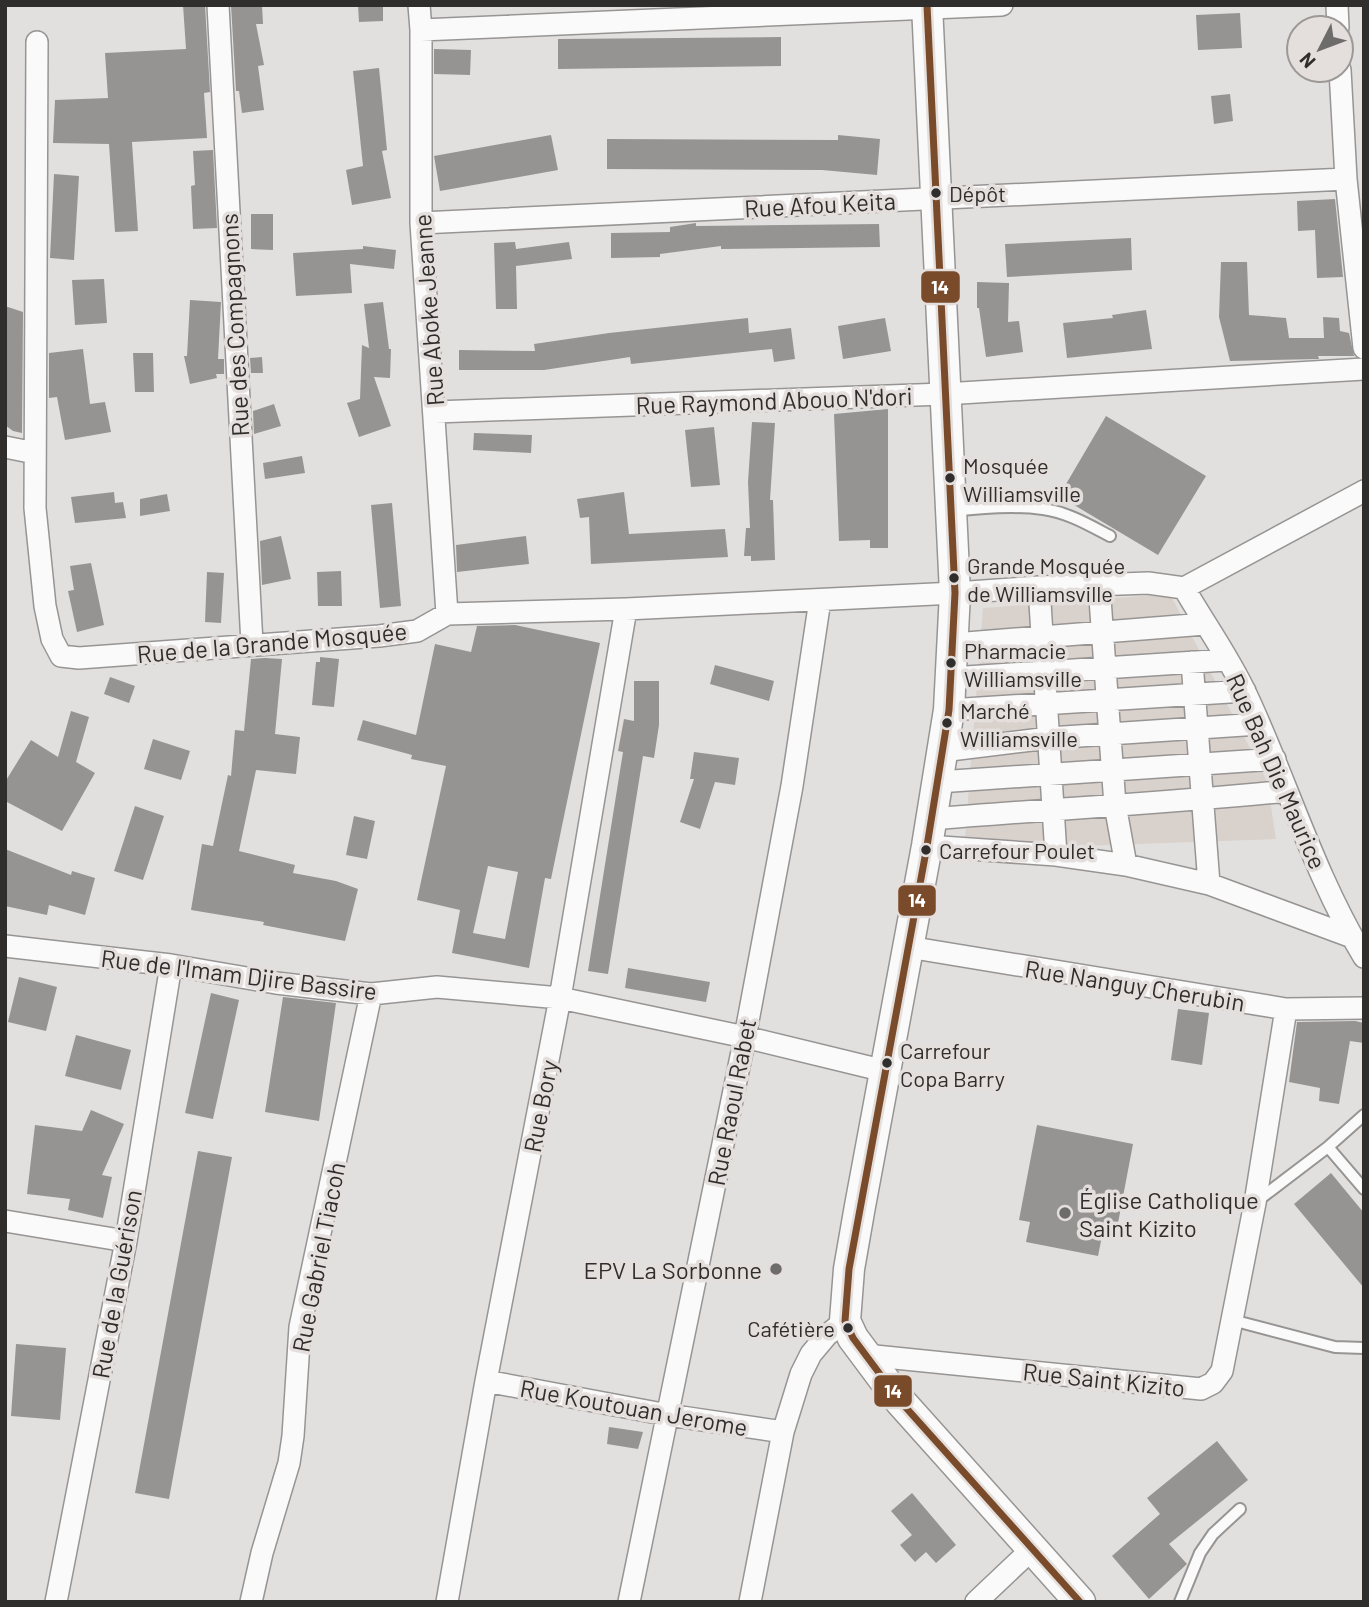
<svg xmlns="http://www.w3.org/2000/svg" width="1369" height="1607" viewBox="0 0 1369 1607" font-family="Barlow,sans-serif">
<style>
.built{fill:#d9d1cc}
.building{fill:#969493;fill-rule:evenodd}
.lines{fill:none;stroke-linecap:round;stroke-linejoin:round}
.lane-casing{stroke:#979594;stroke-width:14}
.street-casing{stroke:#979594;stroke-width:24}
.secondary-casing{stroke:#979594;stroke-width:33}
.lane{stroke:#fbfafa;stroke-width:10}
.street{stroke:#fbfafa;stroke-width:21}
.secondary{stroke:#fbfafa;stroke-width:30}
.bus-1-casing{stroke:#e4dfdc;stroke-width:12}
.bus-1{stroke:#7a4b2a;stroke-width:7}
.bus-dot{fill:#302e2d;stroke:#e4dfdc;stroke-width:2.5}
.poi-dot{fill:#6e6c6b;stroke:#e4dfdc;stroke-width:2.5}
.labels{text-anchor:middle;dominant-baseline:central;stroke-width:7;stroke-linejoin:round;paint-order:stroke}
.bus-label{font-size:22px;fill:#302e2d;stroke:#e4dfdc;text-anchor:start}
.street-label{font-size:24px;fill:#302e2d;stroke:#e4dfdc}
.poi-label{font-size:24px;fill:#302e2d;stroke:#e4dfdc;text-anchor:start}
.line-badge{stroke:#e4dfdc;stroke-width:2.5}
.badge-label{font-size:19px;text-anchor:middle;font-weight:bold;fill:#fff}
</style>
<rect width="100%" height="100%" fill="#e2e0de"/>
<path class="built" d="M 1170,594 L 1267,781 L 1276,839 L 964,850 L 983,608 Z"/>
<path class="building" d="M 183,5 L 205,5 L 210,92 L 204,93 L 207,138 L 132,142 L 138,231 L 115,232 L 109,144 L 53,143 L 55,100 L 108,98 L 105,53 L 186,49 Z
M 231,5 L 262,5 L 263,24 L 256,24 L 264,65 L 258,66 L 264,110 L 242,113 L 239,91 L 236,91 Z
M 358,5 L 383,5 L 383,21 L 359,22 Z
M 1240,13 L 1242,48 L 1198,50 L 1196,15 Z
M 781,37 L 781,66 L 558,69 L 558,39 Z
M 434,49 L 471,50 L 470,75 L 434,74 Z
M 379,68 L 387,150 L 382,151 L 391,198 L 352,205 L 346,170 L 363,166 L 353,71 Z
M 1230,94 L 1233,121 L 1214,124 L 1211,96 Z
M 551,135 L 558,170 L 440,191 L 434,156 Z
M 838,135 L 880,139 L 877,175 L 822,170 L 607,169 L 607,139 L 838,140 Z
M 213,150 L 217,228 L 193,229 L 191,186 L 195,185 L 193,151 Z
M 54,174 L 79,176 L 74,260 L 50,258 Z
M 1335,199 L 1343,277 L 1317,278 L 1315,230 L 1298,231 L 1297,201 Z
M 251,214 L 273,214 L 273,250 L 251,249 Z
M 696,223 L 696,226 L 879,224 L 880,247 L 721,249 L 721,246 L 660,254 L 660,257 L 611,258 L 611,233 L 670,232 L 670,227 Z
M 1131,238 L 1132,270 L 1007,277 L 1005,244 Z
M 515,242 L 516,249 L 569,242 L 572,259 L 516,266 L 517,309 L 496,309 L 494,243 Z
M 363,246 L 396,250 L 394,269 L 350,264 L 352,293 L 296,296 L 293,253 L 363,249 Z
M 1221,262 L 1247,262 L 1249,315 L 1286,318 L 1289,338 L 1324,338 L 1323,317 L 1339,318 L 1340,331 L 1349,333 L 1354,356 L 1318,356 L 1319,359 L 1230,361 L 1219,317 Z
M 104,279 L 107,323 L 75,325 L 72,280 Z
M 977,282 L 1009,283 L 1008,322 L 1019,321 L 1023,352 L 986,357 L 979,308 L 977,308 Z
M 190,300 L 221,302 L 218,359 L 224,359 L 224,374 L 216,374 L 217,378 L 190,384 L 184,356 L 187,356 Z
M 383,302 L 389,349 L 391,349 L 390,378 L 374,377 L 391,426 L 359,437 L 347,403 L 360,399 L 362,345 L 369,348 L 364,304 Z
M 5,306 L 23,312 L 22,433 L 13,431 L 5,425 Z
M 1146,310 L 1152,349 L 1067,358 L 1063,323 L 1113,318 L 1112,315 Z
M 748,318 L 749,333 L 791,328 L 795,359 L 774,362 L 772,349 L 631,364 L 630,357 L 544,370 L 459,370 L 459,350 L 535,351 L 534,344 L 609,333 Z
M 885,318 L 891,351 L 843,359 L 838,326 Z
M 83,349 L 90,404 L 105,402 L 111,432 L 65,440 L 57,397 L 49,398 L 49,353 Z
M 133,353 L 153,353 L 154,392 L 135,392 Z
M 262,357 L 263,373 L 251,373 L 250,358 Z
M 274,404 L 281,426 L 254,434 L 253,411 Z
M 888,409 L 888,548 L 870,548 L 870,540 L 839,541 L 834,414 Z
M 1106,416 L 1206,476 L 1158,555 L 1059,496 Z
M 752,422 L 775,423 L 770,500 L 773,500 L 775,560 L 751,561 L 751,556 L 744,556 L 746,528 L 750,528 L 748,482 Z
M 714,427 L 720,485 L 691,487 L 685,430 Z
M 474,433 L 532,435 L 531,453 L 473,450 Z
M 302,456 L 305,473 L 265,479 L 263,463 Z
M 114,492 L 115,503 L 123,502 L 126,518 L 75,523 L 71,497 Z
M 624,492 L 629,534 L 725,529 L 728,557 L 591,564 L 589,517 L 580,518 L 577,499 Z
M 167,494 L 170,511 L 140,516 L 140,499 Z
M 392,503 L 401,606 L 380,608 L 371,505 Z
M 281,536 L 291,579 L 262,585 L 260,541 Z
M 526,536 L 529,564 L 457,572 L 456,545 Z
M 91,563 L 104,625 L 77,632 L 68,591 L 74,590 L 70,566 Z
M 341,571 L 342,606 L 318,606 L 317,572 Z
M 207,572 L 224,573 L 221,623 L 205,622 Z
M 515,625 L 600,643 L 551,879 L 545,878 L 529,968 L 452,953 L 460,910 L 417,900 L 446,766 L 411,759 L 412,755 L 357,740 L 363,720 L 416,735 L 435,644 L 471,652 L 477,626 ZM 488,866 L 518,872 L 505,939 L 473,933 Z
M 320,657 L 339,659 L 334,707 L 312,705 L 316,662 L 320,662 Z
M 265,658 L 282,659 L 275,734 L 300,737 L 296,774 L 256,770 L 239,851 L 295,865 L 293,873 L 336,881 L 358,889 L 345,941 L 263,925 L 264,922 L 191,910 L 202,844 L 213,846 L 228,775 L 231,776 L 235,730 L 244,731 L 251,659 Z
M 715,665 L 774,681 L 769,701 L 710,684 Z
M 110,677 L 135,686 L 129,703 L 104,694 Z
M 634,681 L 659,681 L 659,725 L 654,758 L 643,756 L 608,974 L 588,971 L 623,752 L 618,751 L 624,719 L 634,721 Z
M 71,711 L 89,717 L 76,762 L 95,773 L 62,831 L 5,801 L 5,782 L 31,740 L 58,757 Z
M 153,739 L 190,751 L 181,780 L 144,769 Z
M 694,752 L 739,758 L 735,785 L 715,782 L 700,829 L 680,822 L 694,779 L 690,779 Z
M 135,806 L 164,816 L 143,880 L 114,871 Z
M 354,816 L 375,821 L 367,859 L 346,855 Z
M 5,849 L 71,875 L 72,871 L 95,878 L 85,915 L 49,905 L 47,915 L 5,906 Z
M 628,968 L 710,982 L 706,1002 L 625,988 Z
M 19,977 L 57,987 L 46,1031 L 8,1022 Z
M 211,993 L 239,1000 L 213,1119 L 185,1113 Z
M 283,997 L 336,1003 L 319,1121 L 265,1112 Z
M 1178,1009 L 1209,1013 L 1202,1065 L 1171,1060 Z
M 1355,1021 L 1364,1023 L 1364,1043 L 1350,1041 L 1339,1104 L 1319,1101 L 1320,1088 L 1289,1082 L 1297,1022 Z
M 76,1035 L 131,1050 L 121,1090 L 65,1076 Z
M 91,1110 L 124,1124 L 102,1175 L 112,1177 L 103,1218 L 68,1210 L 70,1199 L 27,1194 L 35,1125 L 82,1131 Z
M 1037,1125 L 1133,1144 L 1115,1239 L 1102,1236 L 1098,1256 L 1026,1242 L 1030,1222 L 1019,1220 Z
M 198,1151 L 232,1157 L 169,1499 L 135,1493 Z
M 1331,1173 L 1364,1213 L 1364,1288 L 1294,1204 Z
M 16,1344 L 66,1348 L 60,1420 L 11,1416 Z
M 609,1427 L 643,1432 L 638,1449 L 607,1444 Z
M 1217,1441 L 1248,1480 L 1169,1544 L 1187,1564 L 1149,1599 L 1112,1556 L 1160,1514 L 1147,1498 Z
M 912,1493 L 956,1545 L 936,1563 L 926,1552 L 915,1562 L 900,1545 L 912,1535 L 891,1511 Z"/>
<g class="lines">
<g class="lane-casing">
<path id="lane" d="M 953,511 C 982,508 1014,505 1043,509 C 1067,512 1089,525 1110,536
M 1328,1147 L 1364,1189
M 1257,1201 L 1328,1147 L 1364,1115
M 1232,1320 L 1335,1347 L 1364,1348
M 1180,1602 L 1200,1553 L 1213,1534 L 1240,1509"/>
</g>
<g class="street-casing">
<path id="street" d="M 218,5 L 252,644
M 419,5 L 421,30 L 421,223 L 447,614
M 1337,5 L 1338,28
M 421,30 L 1002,5
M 37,42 L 35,508 L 45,606 L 52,639 L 61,656 L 79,658 L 379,636 L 417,631 L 447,614 L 626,609 L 955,593 L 1039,587 L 1148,583 L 1184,588 L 1364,491
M 1340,70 L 1346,179 L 1364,348
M 421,223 L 1346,179
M 435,412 L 944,394 L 1364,369
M 5,447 L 35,453
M 1099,585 L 1115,805 L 1126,865
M 1039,587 L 1056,855
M 1184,588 C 1204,623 1229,657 1246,694 C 1287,781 1314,875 1364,957
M 954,644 L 1205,624
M 1192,662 L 1209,884
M 951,678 L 1226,660
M 949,710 L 1245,691
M 942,751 L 1049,738 L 1259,724
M 938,782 L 1275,759
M 932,819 C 1050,809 1169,803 1287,791
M 927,846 L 1056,855 L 1126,865 L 1209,884 L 1352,937
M 5,946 L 171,965 L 276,983 L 371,994 L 437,987 L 560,998 L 745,1037 L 885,1071
M 908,947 L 1286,1009 L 1364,1008
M 5,1221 L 126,1241
M 865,1355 L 1201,1389 L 1213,1383 L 1222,1371 L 1255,1203 L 1286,1009
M 486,1381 L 668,1415 L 783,1432
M 56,1602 L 126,1241 L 171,965
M 251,1602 L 262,1553 L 289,1463 L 293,1436 L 300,1327 L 371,994
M 447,1602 L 486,1381 L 560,998 L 626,609
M 629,1602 L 745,1037 L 792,786 L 820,600
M 750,1602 L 783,1432 L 801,1374 L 811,1354 L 827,1335 L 845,1321
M 976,1602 L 1032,1549"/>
</g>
<g class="secondary-casing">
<path id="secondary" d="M 927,5 L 955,593 L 949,710 L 927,846 L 860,1206 L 849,1269 L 845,1321 L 853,1338 L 900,1401 L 1080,1602"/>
</g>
<use href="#lane" class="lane"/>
<use href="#street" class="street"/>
<use href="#secondary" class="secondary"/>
<g class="bus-1-casing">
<path id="bus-1" d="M 927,5 L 955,593 L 949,710 L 927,846 L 849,1269 L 845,1321 L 853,1338 L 900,1401 L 1080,1602"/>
</g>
<use href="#bus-1" class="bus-1"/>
</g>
<g class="bus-dot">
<circle cx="936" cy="193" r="6"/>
<circle cx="950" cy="478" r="6"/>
<circle cx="954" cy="578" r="6"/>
<circle cx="951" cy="663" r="6"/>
<circle cx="947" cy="723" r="6"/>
<circle cx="926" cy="850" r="6"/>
<circle cx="887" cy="1063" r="6"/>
<circle cx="848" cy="1328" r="6"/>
</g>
<g class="poi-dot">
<circle cx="1065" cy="1213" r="7"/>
<circle cx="776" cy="1269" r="7"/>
</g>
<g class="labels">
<g class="bus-label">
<text x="949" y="193">Dépôt</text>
<text x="963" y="465">Mosquée<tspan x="963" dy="28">Williamsville</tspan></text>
<text x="967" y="565">Grande Mosquée<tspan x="967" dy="28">de Williamsville</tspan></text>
<text x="964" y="650">Pharmacie<tspan x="964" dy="28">Williamsville</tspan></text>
<text x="960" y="710">Marché<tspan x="960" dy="28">Williamsville</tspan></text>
<text x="939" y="850">Carrefour Poulet</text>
<text x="900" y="1050">Carrefour<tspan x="900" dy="28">Copa Barry</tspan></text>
<text x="835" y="1328" text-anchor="end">Cafétière</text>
</g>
<g class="street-label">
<text transform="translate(820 204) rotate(-3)">Rue Afou Keita</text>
<text transform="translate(428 310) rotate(-94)">Rue Aboke Jeanne</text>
<text transform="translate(234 325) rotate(-93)">Rue des Compagnons</text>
<text transform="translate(774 400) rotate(-2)">Rue Raymond Abouo N'dori</text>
<text transform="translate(272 642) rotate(-5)">Rue de la Grande Mosquée</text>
<text transform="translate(1277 771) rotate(66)">Rue Bah Die Maurice</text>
<text transform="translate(239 974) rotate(7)">Rue de l'Imam Djire Bassire</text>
<text transform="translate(1135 985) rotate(9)">Rue Nanguy Cherubin</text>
<text transform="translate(731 1102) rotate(-79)">Rue Raoul Rabet</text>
<text transform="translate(540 1106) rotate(-79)">Rue Bory</text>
<text transform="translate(318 1257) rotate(-79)">Rue Gabriel Tiacoh</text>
<text transform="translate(116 1284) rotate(-80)">Rue de la Guérison</text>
<text transform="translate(1104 1379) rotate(6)">Rue Saint Kizito</text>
<text transform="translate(634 1407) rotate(10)">Rue Koutouan Jerome</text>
</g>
<g class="poi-label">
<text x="1079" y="1199">Église Catholique<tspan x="1079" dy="28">Saint Kizito</tspan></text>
<text x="762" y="1269" text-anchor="end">EPV La Sorbonne</text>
</g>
</g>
<g class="line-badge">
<rect x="920" y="270" width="41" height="34" rx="7" fill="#7a4b2a"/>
<rect x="897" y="884" width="40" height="33" rx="7" fill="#7a4b2a"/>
<rect x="873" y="1374" width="40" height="34" rx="7" fill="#7a4b2a"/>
</g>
<g class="badge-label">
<text x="940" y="294">14</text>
<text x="917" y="907">14</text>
<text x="893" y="1398">14</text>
</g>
<rect width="1369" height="1607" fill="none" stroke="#302e2d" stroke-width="14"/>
<g transform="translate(1320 49) rotate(228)"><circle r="33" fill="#e4dfdc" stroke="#9c9896" stroke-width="2"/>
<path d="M0-5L12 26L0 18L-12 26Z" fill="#6e6c6b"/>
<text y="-10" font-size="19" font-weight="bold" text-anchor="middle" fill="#302e2d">N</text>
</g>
</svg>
